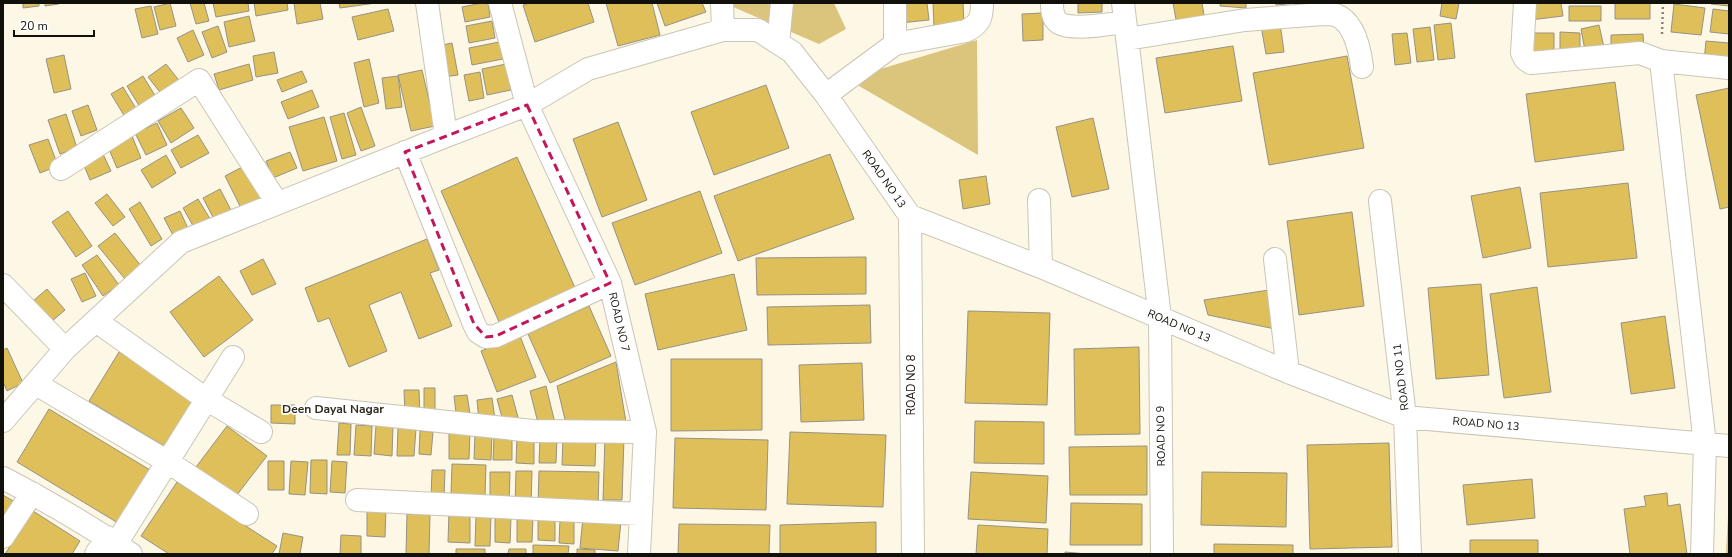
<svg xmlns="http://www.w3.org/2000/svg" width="1732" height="557" viewBox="0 0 1732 557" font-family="'Nunito Sans',sans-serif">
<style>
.green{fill:#dbc47c}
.building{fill:#debf5a;stroke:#979283}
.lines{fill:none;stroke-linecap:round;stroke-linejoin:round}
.minor-casing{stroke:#cac5b5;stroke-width:24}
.path{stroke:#888478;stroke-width:2.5;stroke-dasharray:2 3;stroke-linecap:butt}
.minor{stroke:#fff;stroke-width:22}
.marked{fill:none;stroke:#c2185b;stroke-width:3;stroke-dasharray:8 5;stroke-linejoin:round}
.labels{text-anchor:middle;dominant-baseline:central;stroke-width:3.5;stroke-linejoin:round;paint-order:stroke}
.street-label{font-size:11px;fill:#12100a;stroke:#fff}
.neighbourhood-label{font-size:12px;font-weight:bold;fill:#2f2b1e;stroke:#fff}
</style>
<rect width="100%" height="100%" fill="#fdf7e6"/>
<path class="green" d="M 733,3 L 834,3 L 846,29 L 819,44 L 733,7 Z
M 977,40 L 978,155 L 847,79 Z
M 1729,497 L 1729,554 L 1726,554 Z"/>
<path class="building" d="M 23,3 L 39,3 L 39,6 L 23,8 Z
M 45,3 L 59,3 L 59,4 L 45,6 Z
M 170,3 L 176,26 L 160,30 L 154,7 Z
M 190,3 L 204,3 L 209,21 L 196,24 Z
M 213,3 L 248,3 L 249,11 L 216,17 Z
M 254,3 L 287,3 L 288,10 L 256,16 Z
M 294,3 L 320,3 L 323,19 L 297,24 Z
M 339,3 L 376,3 L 340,8 Z
M 482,3 L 488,3 L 490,17 L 465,22 L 462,7 Z
M 530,3 L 588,3 L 594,22 L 535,42 L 523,5 Z
M 606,3 L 652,3 L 660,35 L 618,46 Z
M 657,3 L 702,3 L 706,12 L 665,26 Z
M 898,3 L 927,3 L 929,20 L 900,23 Z
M 933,3 L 963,3 L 964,26 L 934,27 Z
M 1078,3 L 1102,3 L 1102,12 L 1078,13 Z
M 1173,3 L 1202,3 L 1205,21 L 1177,25 Z
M 1220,3 L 1246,3 L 1246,8 L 1220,6 Z
M 1275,3 L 1297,3 L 1276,5 Z
M 1442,3 L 1459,3 L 1456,19 L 1440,16 Z
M 1534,3 L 1561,3 L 1563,16 L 1530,20 Z
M 1615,3 L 1650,3 L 1650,19 L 1615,19 Z
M 1711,3 L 1729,3 L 1729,6 L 1711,4 Z
M 1674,4 L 1705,8 L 1701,35 L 1671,32 Z
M 151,6 L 158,34 L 142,38 L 135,9 Z
M 1569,6 L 1601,6 L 1601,21 L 1569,21 Z
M 388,9 L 394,31 L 358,40 L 352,17 Z
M 1713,9 L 1729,11 L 1729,34 L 1710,32 Z
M 1043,13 L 1043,40 L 1023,41 L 1022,14 Z
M 249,16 L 255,41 L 229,47 L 224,22 Z
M 492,21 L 495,38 L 469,43 L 466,26 Z
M 1280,23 L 1284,52 L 1266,54 L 1261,26 Z
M 1451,23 L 1455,58 L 1438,60 L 1434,25 Z
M 1599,25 L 1605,52 L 1586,56 L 1581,29 Z
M 218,26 L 227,52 L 212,58 L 202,32 Z
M 1430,27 L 1434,60 L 1417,62 L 1413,29 Z
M 193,30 L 204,55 L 188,62 L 177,38 Z
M 1560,32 L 1580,33 L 1580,56 L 1560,56 Z
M 1407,33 L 1411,63 L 1395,65 L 1392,34 Z
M 1532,33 L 1554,33 L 1554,57 L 1532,57 Z
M 1643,34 L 1644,48 L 1611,49 L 1611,35 Z
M 1706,41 L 1729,43 L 1729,64 L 1704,61 Z
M 499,42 L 503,59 L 472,65 L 469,48 Z
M 452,43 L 458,75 L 444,77 L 438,46 Z
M 1233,46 L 1242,101 L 1165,113 L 1156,58 Z
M 274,52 L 278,73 L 256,77 L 253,56 Z
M 64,55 L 71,89 L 54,93 L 46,59 Z
M 1347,56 L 1364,148 L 1269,165 L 1253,73 Z
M 369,59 L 379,103 L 364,107 L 354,63 Z
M 166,64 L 181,83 L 163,96 L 148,77 Z
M 249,64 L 253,80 L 219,90 L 214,74 Z
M 506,64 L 511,90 L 487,95 L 482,69 Z
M 422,70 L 435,126 L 411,131 L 398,75 Z
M 302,71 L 307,82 L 282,92 L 277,80 Z
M 480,72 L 484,98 L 469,101 L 464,75 Z
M 143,76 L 159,102 L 143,112 L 127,86 Z
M 398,76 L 402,107 L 386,109 L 382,78 Z
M 1615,82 L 1624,150 L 1535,162 L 1526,94 Z
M 766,85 L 789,148 L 714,175 L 691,112 Z
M 123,87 L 140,115 L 128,122 L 111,94 Z
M 1729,88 L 1729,207 L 1720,209 L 1696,95 Z
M 312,90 L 319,107 L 288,119 L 281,102 Z
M 88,105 L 97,130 L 81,136 L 72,111 Z
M 361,107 L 375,146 L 361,151 L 347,113 Z
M 181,108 L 194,128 L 171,143 L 158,121 Z
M 344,113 L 356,155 L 342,159 L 330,117 Z
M 66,114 L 77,148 L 60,154 L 48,120 Z
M 324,117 L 337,161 L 303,171 L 289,127 Z
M 1093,118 L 1109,189 L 1072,197 L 1056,127 Z
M 618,122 L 647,200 L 602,217 L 573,139 Z
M 157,123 L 167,145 L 146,155 L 135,133 Z
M 198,135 L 209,153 L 181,168 L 171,150 Z
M 132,136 L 141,158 L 117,168 L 108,147 Z
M 48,139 L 58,166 L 40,173 L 29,145 Z
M 101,150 L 111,171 L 90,180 L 81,158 Z
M 290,152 L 297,168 L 273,178 L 266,161 Z
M 830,154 L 854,219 L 738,261 L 714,196 Z
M 166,155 L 176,173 L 152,188 L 141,170 Z
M 517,157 L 576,290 L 500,324 L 441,191 Z
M 246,165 L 262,197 L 241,208 L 225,176 Z
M 986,176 L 990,204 L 963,209 L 959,180 Z
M 1628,183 L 1637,258 L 1548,267 L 1540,193 Z
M 1520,187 L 1531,248 L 1483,258 L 1471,196 Z
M 220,189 L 233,214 L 216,223 L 203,198 Z
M 700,191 L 722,253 L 635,285 L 612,223 Z
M 107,194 L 125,217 L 113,226 L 95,203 Z
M 198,199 L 212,222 L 196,231 L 183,208 Z
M 140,202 L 162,239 L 151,246 L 129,209 Z
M 68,211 L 92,246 L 76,257 L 52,222 Z
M 180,211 L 191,235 L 176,241 L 164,218 Z
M 1352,212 L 1364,306 L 1299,315 L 1287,221 Z
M 115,233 L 141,266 L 125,279 L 98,246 Z
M 427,239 L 439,270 L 430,273 L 452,326 L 419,339 L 401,292 L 369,305 L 387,351 L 349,367 L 329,318 L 318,322 L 305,288 Z
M 97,255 L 119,285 L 103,296 L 82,265 Z
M 866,257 L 866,294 L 757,295 L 756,258 Z
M 263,259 L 276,284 L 252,295 L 240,271 Z
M 85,273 L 96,296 L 82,302 L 71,279 Z
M 734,274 L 747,330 L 658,350 L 645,294 Z
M 219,276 L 253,320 L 204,357 L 170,312 Z
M 1481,284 L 1489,375 L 1436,379 L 1428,288 Z
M 1537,287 L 1551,392 L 1504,398 L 1490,294 Z
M 47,289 L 65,310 L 51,322 L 33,301 Z
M 1269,290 L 1275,329 L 1208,315 L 1204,300 Z
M 870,305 L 871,343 L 768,345 L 767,307 Z
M 589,306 L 611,356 L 550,383 L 528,334 Z
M 968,311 L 1050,313 L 1047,405 L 965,403 Z
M 1665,316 L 1675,388 L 1631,394 L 1621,323 Z
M 520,336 L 536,377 L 497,392 L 481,351 Z
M 1139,347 L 1140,434 L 1075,435 L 1074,349 Z
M 7,348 L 23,383 L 7,391 L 3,382 L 3,350 Z
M 119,352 L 198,400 L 169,449 L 89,401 Z
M 671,359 L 762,359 L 762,430 L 671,431 Z
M 616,362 L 626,422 L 567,428 L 557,386 Z
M 862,363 L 864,420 L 801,422 L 799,365 Z
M 546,386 L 555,423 L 539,427 L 530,391 Z
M 424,388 L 435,388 L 435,416 L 424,416 Z
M 404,390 L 419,390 L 420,415 L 405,415 Z
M 467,395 L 471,420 L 457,421 L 454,396 Z
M 512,395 L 519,421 L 504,425 L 497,399 Z
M 492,398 L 495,419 L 479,422 L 477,400 Z
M 271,405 L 295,405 L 295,424 L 271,423 Z
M 49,409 L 155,473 L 123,526 L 17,462 Z
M 975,421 L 1044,422 L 1044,464 L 974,463 Z
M 339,423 L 351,424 L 350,455 L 337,455 Z
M 356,425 L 372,426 L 371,456 L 354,455 Z
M 376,425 L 393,426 L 392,456 L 374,454 Z
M 227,426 L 267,456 L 233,500 L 193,471 Z
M 398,428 L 416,429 L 414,456 L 397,456 Z
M 420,431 L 433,432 L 431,455 L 419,454 Z
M 449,432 L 470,433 L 469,459 L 449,459 Z
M 790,432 L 886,435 L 883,507 L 787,504 Z
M 475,433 L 492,434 L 491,460 L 474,459 Z
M 517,435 L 534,436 L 534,464 L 516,463 Z
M 494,436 L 512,437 L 512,460 L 493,460 Z
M 605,436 L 624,437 L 622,500 L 603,500 Z
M 540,437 L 557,437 L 556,463 L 539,463 Z
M 563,438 L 596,438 L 595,466 L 562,465 Z
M 675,438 L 768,440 L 766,510 L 673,508 Z
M 1389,443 L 1392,547 L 1310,549 L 1307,445 Z
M 1147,446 L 1147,495 L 1070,495 L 1069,447 Z
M 311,460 L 327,460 L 327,494 L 310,493 Z
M 268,461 L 284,461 L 284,490 L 268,490 Z
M 291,461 L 308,462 L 305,495 L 289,494 Z
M 332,461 L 347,462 L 345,493 L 330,492 Z
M 452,464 L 486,465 L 485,496 L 451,495 Z
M 432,470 L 445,470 L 444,498 L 431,498 Z
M 516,471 L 532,471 L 531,506 L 515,506 Z
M 539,471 L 599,472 L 598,506 L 538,505 Z
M 490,472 L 510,472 L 509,505 L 490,505 Z
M 971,472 L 1048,476 L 1046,523 L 968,519 Z
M 1202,472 L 1287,473 L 1286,527 L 1201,525 Z
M 1532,479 L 1535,518 L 1467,525 L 1463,485 Z
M 177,482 L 277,546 L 272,554 L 169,554 L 141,536 Z
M 1667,493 L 1668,506 L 1680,504 L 1687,554 L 1630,554 L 1624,509 L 1646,506 L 1644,496 Z
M 3,495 L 15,502 L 3,521 Z
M 1071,503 L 1142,504 L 1142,545 L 1070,545 Z
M 367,504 L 386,505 L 385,537 L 367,536 Z
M 33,511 L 80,541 L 72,554 L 5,554 Z
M 449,512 L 470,512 L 470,543 L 448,542 Z
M 407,514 L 430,514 L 429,554 L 406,554 Z
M 476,516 L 491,516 L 490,546 L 475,546 Z
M 495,517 L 511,517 L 510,543 L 495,542 Z
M 517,517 L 533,517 L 532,542 L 517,542 Z
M 538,517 L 555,518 L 555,541 L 538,540 Z
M 583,517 L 621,521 L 618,551 L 580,548 Z
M 560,519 L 574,519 L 574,544 L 559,543 Z
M 876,522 L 876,554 L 780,554 L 780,525 Z
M 679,524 L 770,525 L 769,554 L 678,554 Z
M 978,525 L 1048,529 L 1047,554 L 976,554 Z
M 283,533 L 303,537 L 300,554 L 279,554 Z
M 341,535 L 361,536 L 361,554 L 340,554 Z
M 1470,540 L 1538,540 L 1538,554 L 1470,554 Z
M 1214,544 L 1293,545 L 1293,554 L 1214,554 Z
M 533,545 L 569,546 L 568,554 L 533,554 Z
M 456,549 L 485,549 L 485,554 L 456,554 Z
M 509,549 L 526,549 L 526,554 L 508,554 Z
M 577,549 L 595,550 L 595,554 L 577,554 Z
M 1065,552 L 1087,554 L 1065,554 Z"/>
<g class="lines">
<g class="minor-casing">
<path id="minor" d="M 427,3 L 446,136
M 500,3 L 527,105 L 610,283 L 645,432 L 639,554
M 722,3 L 723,30
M 1052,3 C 1052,10 1052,18 1059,23 C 1073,31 1109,24 1125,22
M 1123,3 L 1160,318 L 1162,554
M 1525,3 L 1522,53 L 1525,59 L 1531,63 L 1640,53 L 1661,61 L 1729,68
M 1127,39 L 1245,20 L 1323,14 C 1327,14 1332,14 1336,15 C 1354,22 1360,50 1362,67
M 778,43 L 782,3
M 895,44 L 966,31 C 980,24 982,18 982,3
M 1661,61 L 1705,444 L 1702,554
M 826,95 L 895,44 L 895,3
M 405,152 L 474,324 L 478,332 L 486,337 L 496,336 L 610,283
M 61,169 L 199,80 L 277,203
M 1039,200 L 1041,267
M 1380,201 L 1405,417 L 1410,554
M 910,216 L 913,554
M 1275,259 L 1288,372
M 3,285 L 65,349
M 96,321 L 206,399 L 261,432
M 36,384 L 168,462 L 247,514
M 316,408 L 533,431 L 645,432
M 3,421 L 65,349 L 181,242 L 446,136 L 527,105 L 588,69 L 723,30 L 758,30 L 792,52 L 826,95 L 910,216 L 1041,267 L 1288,372 L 1405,417 L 1729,446
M 3,478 C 47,501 90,526 131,554
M 357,500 L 640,514
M 3,537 L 32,493
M 116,544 L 233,357
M 96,554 L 107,537"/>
</g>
<path class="path" d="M 1662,34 L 1663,3"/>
<use href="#minor" class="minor"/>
</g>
<path class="marked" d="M 527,105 L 610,283 L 496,336 L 486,337 L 474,324 L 405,152 Z"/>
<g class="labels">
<g class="street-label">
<text transform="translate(884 179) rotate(55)">ROAD NO 13</text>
<text transform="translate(619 322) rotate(77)">ROAD NO 7</text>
<text transform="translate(1179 326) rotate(23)">ROAD NO 13</text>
<text transform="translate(1401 377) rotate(-97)">ROAD NO 11</text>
<text transform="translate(911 385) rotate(-90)">ROAD NO 8</text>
<text transform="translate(1486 424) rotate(5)">ROAD NO 13</text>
<text transform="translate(1161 436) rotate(-91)">ROAD NO 9</text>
</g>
<g class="neighbourhood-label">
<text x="333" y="409">Deen Dayal Nagar</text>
</g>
</g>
<rect width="1732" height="557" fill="none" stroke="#12100a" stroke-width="8"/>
<path d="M14 30v6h80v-6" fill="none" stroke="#12100a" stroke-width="2"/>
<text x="20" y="30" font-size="12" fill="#12100a" stroke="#ffffff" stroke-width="3" paint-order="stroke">20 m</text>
</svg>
